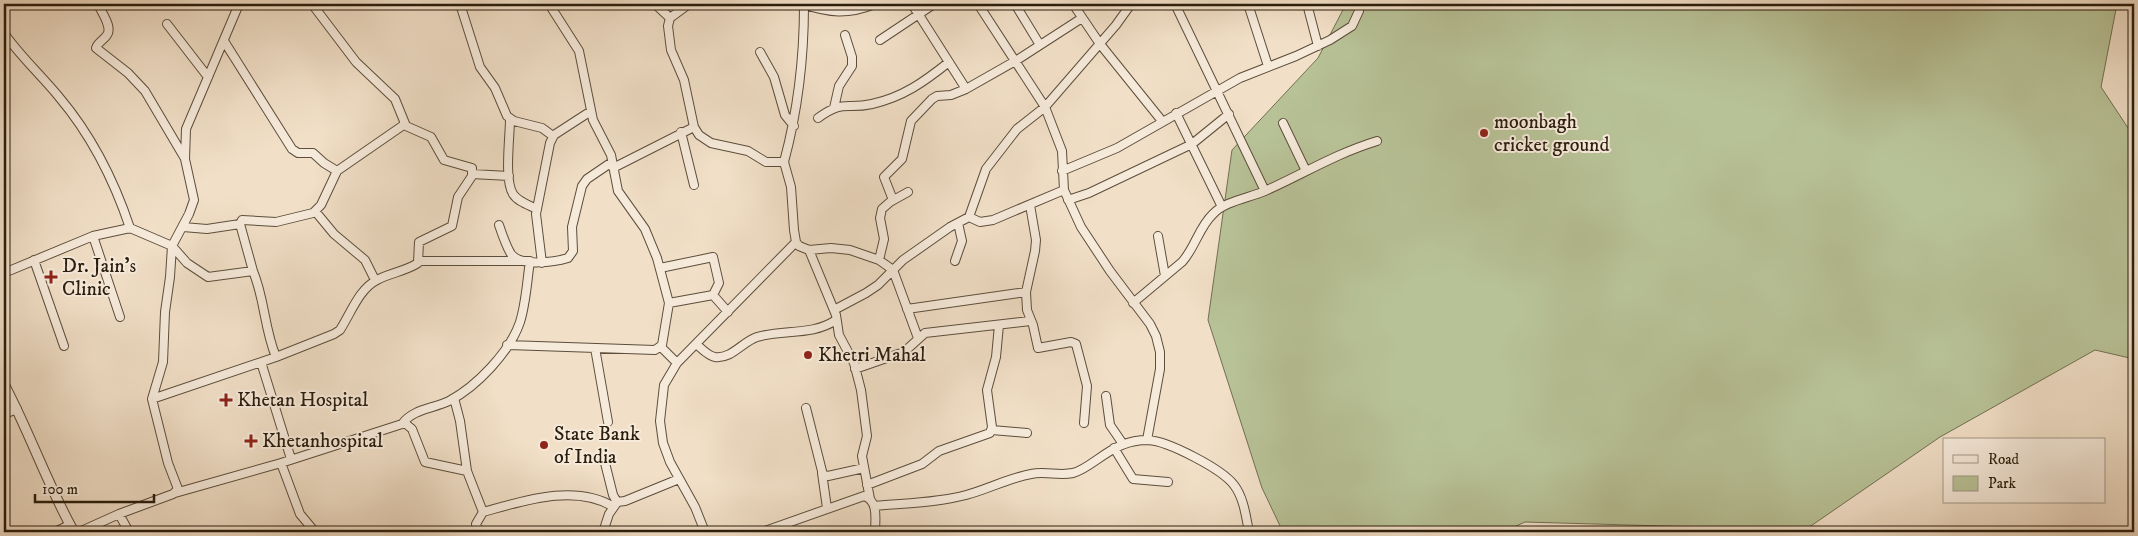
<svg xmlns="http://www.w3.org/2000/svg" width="2138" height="536" viewBox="0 0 2138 536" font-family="'IM FELL DW Pica',serif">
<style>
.green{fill:#b8c297;stroke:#717052}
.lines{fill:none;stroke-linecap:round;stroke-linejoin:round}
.minor-casing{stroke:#5c4e3b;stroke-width:10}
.tertiary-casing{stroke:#5c4e3b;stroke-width:11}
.minor{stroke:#f6eadb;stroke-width:8}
.tertiary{stroke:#f6eadb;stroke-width:9}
.poi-dot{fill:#8f2418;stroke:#f6eadb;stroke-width:2}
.labels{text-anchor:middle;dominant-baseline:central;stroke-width:4;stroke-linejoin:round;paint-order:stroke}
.poi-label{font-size:20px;fill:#2a1d0c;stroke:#f6eadb;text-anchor:start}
</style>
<rect width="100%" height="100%" fill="#f1dfc7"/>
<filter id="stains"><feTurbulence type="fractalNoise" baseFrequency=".004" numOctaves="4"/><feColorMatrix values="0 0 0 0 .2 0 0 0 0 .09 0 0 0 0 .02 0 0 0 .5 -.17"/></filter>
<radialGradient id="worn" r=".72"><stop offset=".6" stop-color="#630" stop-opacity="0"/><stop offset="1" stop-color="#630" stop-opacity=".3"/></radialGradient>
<path class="green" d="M 1346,4 L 2117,4 L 2101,87 L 2134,137 L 2134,359 L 2095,350 L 1940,437 L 1805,530 L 1525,522 L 1503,532 L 1283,532 L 1262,488 L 1208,320 L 1232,150 L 1318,58 Z"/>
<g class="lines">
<g class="minor-casing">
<path id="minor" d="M 98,4 C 101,12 113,27 107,35 C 103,41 98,42 96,48 L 128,73 L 145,91 L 184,157
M 460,4 L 480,67 L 495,88 L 507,116 L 514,121 L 542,128 L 553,136
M 655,4 L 670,18
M 689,4 L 670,18 L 668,26 L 671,50 L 684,80 L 694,127 L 699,135 L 711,143 L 748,151 L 766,162 L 784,162 L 791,187 L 794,230 L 796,242 L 799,246 L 809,250 L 831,248 L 850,250 L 879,260 L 893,270 L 918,338
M 802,4 C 830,13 847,15 875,4
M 912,4 L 966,89
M 978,4 L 1045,107 L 1062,151 L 1064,190 L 1081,227 L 1110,271 L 1150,324 L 1156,336 L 1160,352 L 1160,369 L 1147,440
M 1015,4 L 1040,45
M 1073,4 L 1100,44 L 1162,121
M 1175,4 L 1265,191
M 1248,4 L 1268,66
M 1307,4 L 1318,46
M 167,24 L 208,77
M 4,33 C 20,56 41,75 59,97 C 92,136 114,180 130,228
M 880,40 L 934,4
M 224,41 L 292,149 L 298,153 L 313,153 L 324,163 L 337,171
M 760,52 L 774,77 L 785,115 L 794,126
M 834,108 L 839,86 L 852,66 L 852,57 L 845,35
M 1176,113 L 1222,207
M 818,118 C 844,99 845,110 872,104 C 903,97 924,82 949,62
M 510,119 C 510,137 504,180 513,194 C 518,202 529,205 537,209
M 1283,123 L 1306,171
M 681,132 L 694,185
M 784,162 C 798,110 804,59 804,5
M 613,168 L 694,127
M 1062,171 L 1117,148 L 1240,78 L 1296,56 L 1330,40 L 1352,26 L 1359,11 L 1358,4
M 472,174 L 509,176
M 893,200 L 884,177 L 902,159 L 911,121 L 932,99 L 937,96 L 951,95 L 966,89 L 1017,60 L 1082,18
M 1068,200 L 1089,193 L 1192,144 L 1229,114
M 1030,205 L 1036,240 L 1035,251 L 1026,292 L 1027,310 L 1033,325 L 1038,348 L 1071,342 L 1076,344 L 1087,386 L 1084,423
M 315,211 L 334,234 L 365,260 L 375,280
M 969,217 L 980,222 L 993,220 L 1064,190
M 240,224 L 242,220 L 276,222 L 313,213 L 321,205 L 337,171 L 405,124
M 499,225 C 502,234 506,246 511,254 C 521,267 555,262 568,258 L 573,251 L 572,227 L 582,186 L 587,179 L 612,162
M 183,227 L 207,229 L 240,224 L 253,271
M 93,236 L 120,317
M 1158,236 L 1165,276
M 809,250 L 836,315 L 839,335 L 854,363 L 861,390 L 867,436 L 862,456 L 870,499
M 34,260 L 64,346
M 879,260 L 884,239 L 880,218 L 882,209 L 890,202 L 908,192
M 955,261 L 962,241 L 958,223
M 542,263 L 536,214 L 550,143 L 554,135 L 591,111
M 660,268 L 713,257 L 719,283 L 713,295 L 669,303
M 4,273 L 93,236 L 130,228 L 172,246 L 187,263 L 208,277 L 253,271 C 265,300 264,328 276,357
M 713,295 L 728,312
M 1133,303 L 1182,262 C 1195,248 1199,227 1213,214 C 1225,201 1249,198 1265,191 C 1305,173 1335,154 1377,141
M 907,309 L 1026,292
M 834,310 L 866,293 L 878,285 L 903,260 L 950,227 L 969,217 L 986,169 L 1017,129 L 1045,107 L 1116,25 L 1131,4
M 696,344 C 701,348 708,356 715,357 C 732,359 742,342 757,337 C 784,329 812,336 836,320
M 507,345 L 655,350 L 662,345 L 669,303 L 657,258 L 645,229 L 618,191 L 611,155 L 593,120 L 579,51 L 549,4
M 661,347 L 677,363
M 595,348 L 608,422
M 261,362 L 291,459
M 855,369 L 904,352 L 925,333 L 1030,321
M 1106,396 L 1110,425 L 1123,444
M 454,398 L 460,421 L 467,471 L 483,512 L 476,524 L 480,532
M 152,399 L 276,357 L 334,334 L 340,330 C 351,313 359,289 377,280 C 390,273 406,271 418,263 L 419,242 L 452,226 L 458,197 L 472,176 L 472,168 L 444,160 L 431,137 L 406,126 L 395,99 L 356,62 L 312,4
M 806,408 L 823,475 L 828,476 L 864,468
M 4,414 L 17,409
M 402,424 C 413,409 432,409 449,401 C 476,387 510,352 520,322 C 526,303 527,281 530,261 L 419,261
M 992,430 L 1027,433
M 1114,448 L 1133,479 L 1168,482
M 281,463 L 300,514 L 315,532
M 605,463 L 613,495 L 617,502 L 625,501 L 679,479
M 822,473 L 827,508
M 867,485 L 922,464 L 939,451 L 990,433 L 992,427 L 987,390 L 996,357 L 999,325
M 175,493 L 281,463 L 402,424 L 406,424 L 412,429 L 425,462 L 467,471
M 875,506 C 905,503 936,503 966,495 C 988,489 1009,478 1031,474 C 1045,471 1059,476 1073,473 C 1087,470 1105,451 1122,445 C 1129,442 1140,440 1148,440 C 1168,441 1222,469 1234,485 C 1244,498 1246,517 1249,532
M 483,512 C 523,501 575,483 614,507
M 119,514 L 129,532
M 55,532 L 69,525
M 79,532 L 119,514 L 173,494 L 178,489 L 168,463 L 152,399 L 163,362 L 165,312 L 170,277 L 172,246 L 189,214 L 194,200 L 185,159 L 186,129 L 239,4
M 603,532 L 609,514 L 616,504
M 705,532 L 695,507 L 670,462 L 663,443 L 660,421 L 664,385 L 677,363 L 796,242
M 762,532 L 864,496 C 879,501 875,520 875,532"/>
</g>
<g class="tertiary-casing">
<path id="tertiary" d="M 4,384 C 30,433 47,484 74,532"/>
</g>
<use href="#minor" class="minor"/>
<use href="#tertiary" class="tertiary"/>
</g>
<g class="poi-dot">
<circle cx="1484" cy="133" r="5"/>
<path d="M48.5 269.5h5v5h5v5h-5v5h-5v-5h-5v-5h5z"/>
<circle cx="808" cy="355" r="5"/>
<path d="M223.5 392.5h5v5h5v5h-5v5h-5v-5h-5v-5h5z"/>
<path d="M248.5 433.5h5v5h5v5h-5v5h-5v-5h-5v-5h5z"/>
<circle cx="544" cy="445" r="5"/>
</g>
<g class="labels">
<g class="poi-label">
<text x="1494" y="122">moonbagh<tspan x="1494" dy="23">cricket ground</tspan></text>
<text x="62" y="266">Dr. Jain's<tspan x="62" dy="23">Clinic</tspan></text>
<text x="818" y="355">Khetri Mahal</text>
<text x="237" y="400">Khetan Hospital</text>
<text x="554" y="434">State Bank<tspan x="554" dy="23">of India</tspan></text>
<text x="262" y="441">Khetanhospital</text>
</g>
</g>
<rect width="2138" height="536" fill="none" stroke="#f1dfc7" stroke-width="20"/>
<rect x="5" y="5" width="2128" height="526" fill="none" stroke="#2a1d0c" stroke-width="2.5"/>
<rect x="10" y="10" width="2118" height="516" fill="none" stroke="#2a1d0c"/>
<rect x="1943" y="438" width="162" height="65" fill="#f6eadb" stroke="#a49888"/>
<rect x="1953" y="455" width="25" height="8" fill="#f6eadb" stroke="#a49888"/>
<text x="1988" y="464" font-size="15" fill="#2a1d0c">Road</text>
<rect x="1953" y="476" width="25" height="15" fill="#b8c297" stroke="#a49888"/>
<text x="1988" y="488" font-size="15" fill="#2a1d0c">Park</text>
<path d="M35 494v8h119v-8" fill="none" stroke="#2a1d0c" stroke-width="2.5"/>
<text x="42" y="494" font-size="15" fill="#2a1d0c" stroke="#f6eadb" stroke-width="4" paint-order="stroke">100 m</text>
<rect width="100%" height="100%" filter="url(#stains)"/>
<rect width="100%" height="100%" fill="url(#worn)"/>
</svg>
